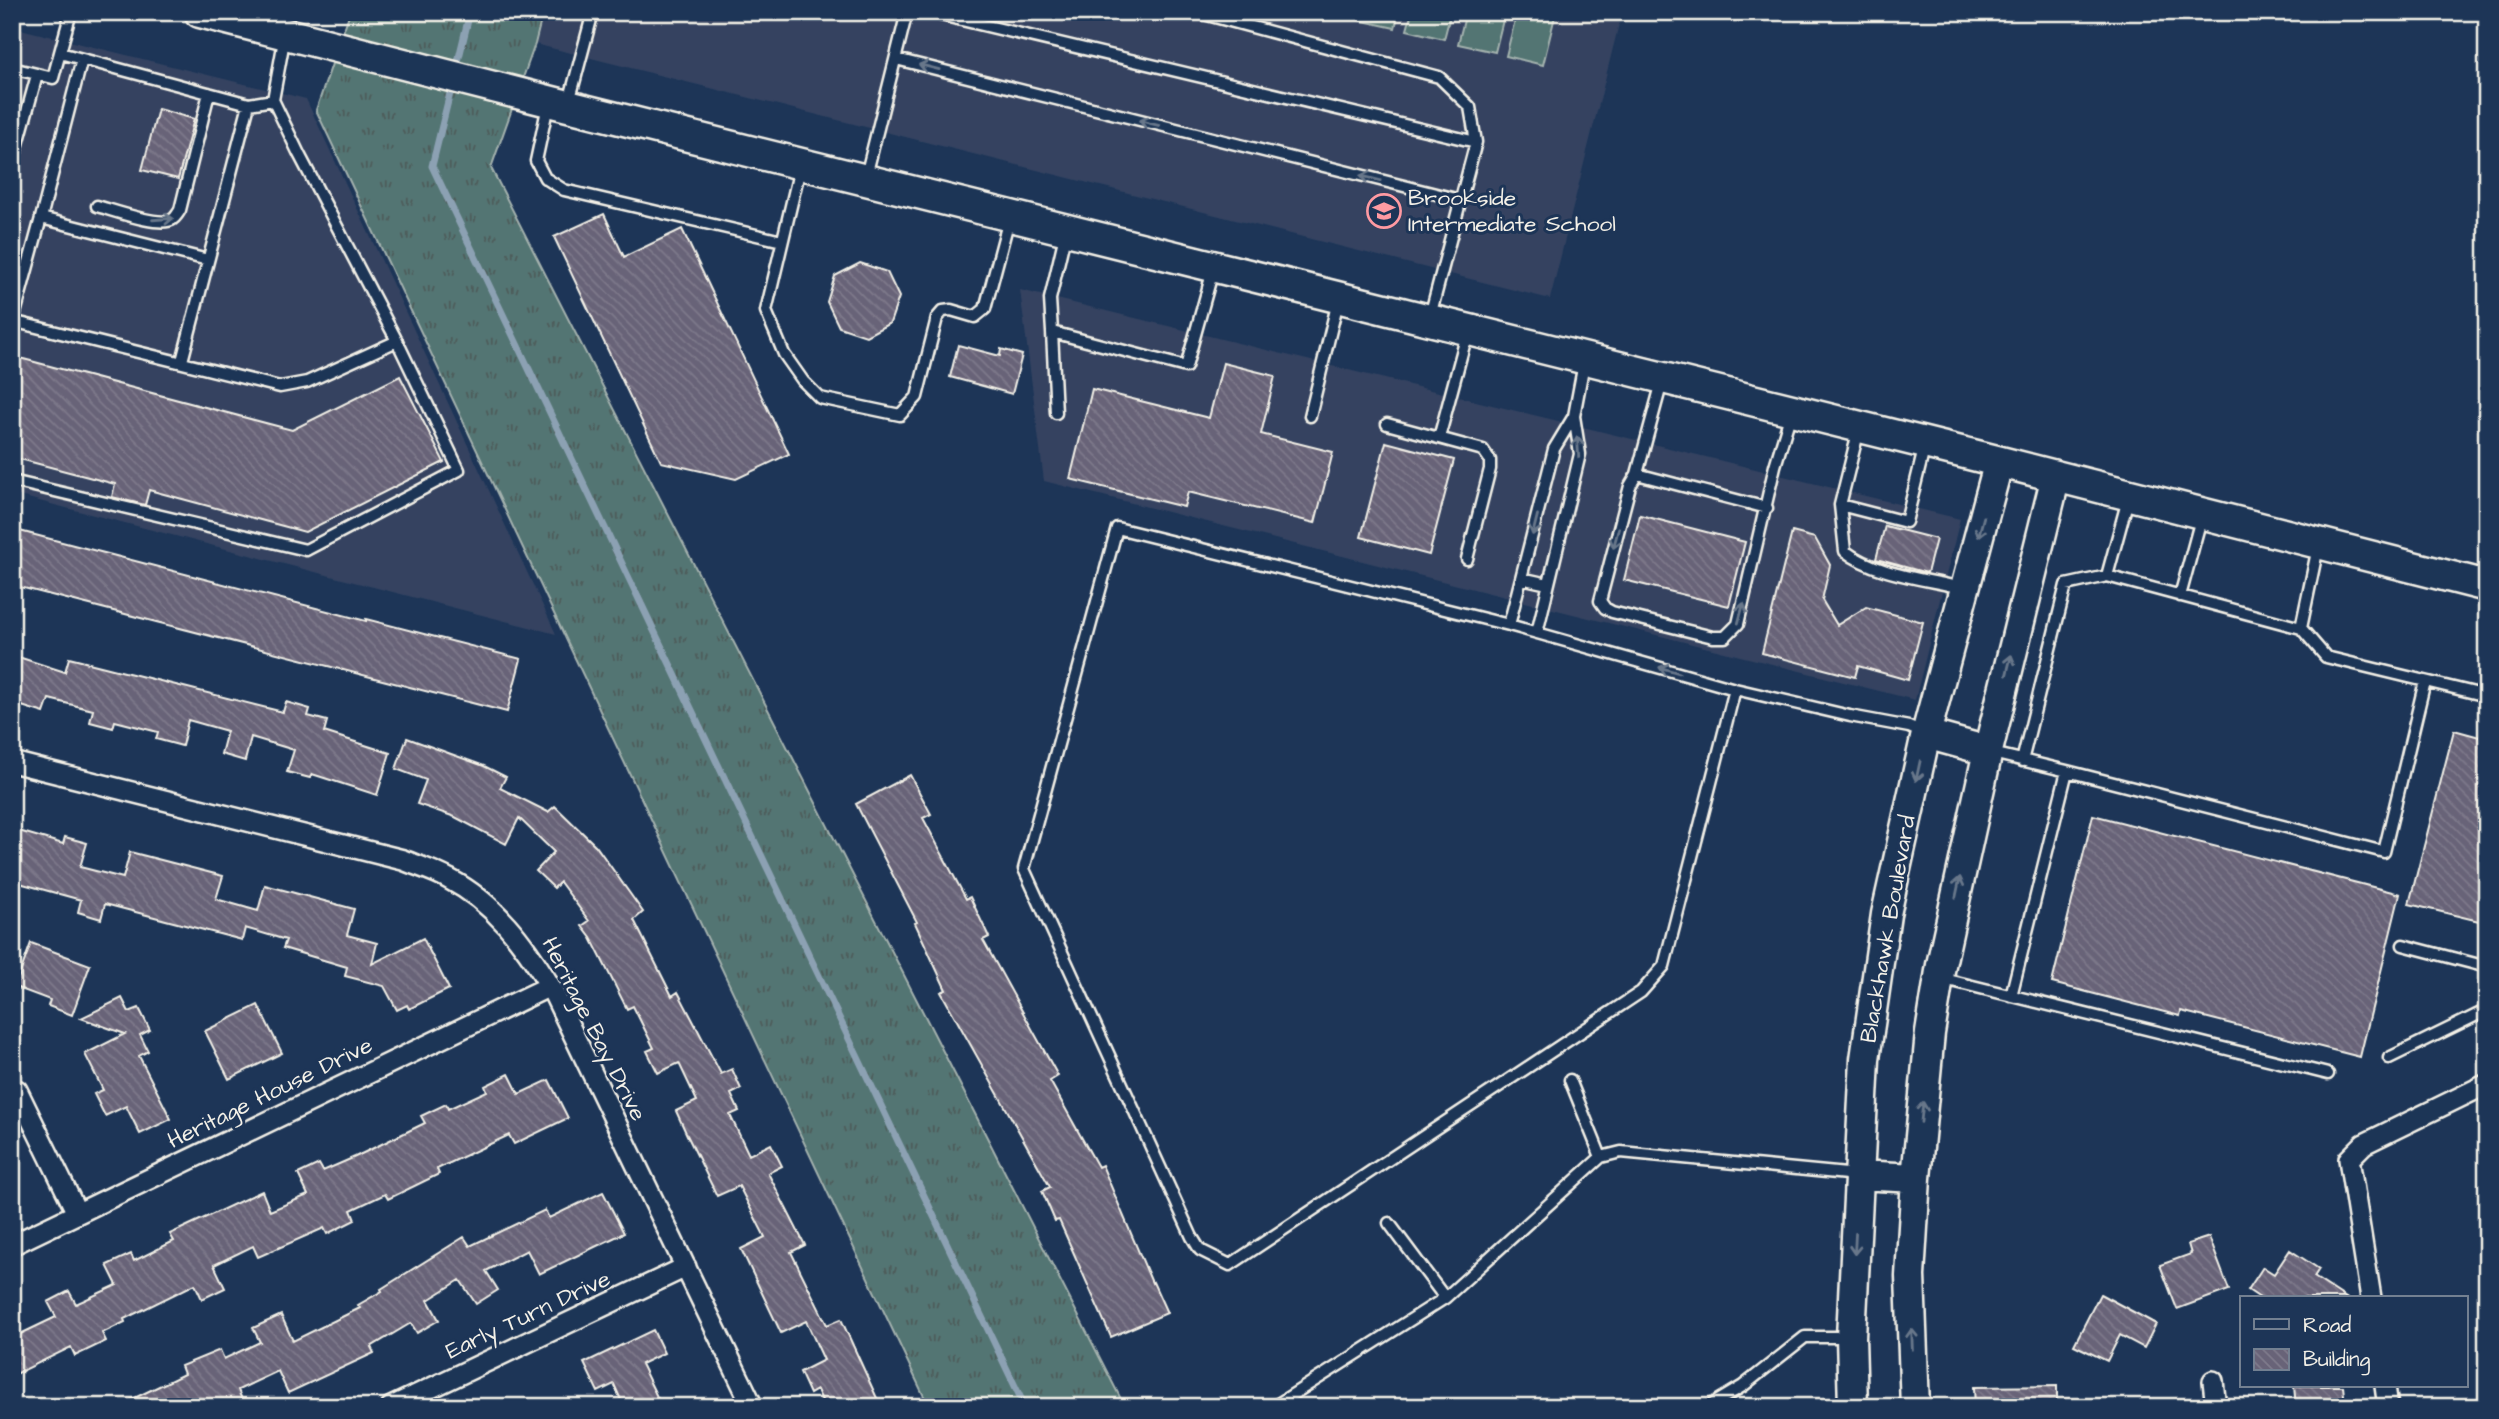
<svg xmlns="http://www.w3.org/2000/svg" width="2499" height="1419" viewBox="0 0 2499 1419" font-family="'Architects Daughter',sans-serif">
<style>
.built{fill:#344361}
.grass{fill:url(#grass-tufts);stroke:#a4b2ae;stroke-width:2}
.pitch{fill:#537473;stroke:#a4b2ae;stroke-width:2}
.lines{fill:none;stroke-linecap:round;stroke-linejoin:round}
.stream{stroke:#8ca1b3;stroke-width:7}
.building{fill:url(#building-back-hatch);stroke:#f4f1e8;stroke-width:2}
.lane-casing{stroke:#f4f1e8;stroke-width:15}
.street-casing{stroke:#f4f1e8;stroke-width:24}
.secondary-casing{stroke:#f4f1e8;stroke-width:33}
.primary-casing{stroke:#f4f1e8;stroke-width:35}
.lane{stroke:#1d3557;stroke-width:10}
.street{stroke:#1d3557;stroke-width:19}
.secondary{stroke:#1d3557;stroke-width:28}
.primary{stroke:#1d3557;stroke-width:30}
.oneway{stroke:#68778a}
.labels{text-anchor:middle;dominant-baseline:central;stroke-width:6;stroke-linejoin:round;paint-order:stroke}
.poi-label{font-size:23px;fill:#f4f1e8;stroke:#1d3557;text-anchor:start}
.street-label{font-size:23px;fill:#f4f1e8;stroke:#1d3557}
</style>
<defs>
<pattern id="grass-tufts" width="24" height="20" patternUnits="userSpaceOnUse" patternTransform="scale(1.75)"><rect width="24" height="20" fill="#537473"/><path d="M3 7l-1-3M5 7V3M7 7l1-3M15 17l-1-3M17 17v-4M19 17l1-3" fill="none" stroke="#4e5c5a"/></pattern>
<pattern id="building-back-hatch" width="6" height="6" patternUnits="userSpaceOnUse" patternTransform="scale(1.75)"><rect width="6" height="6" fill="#686378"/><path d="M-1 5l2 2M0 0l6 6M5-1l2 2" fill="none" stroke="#7e7a8b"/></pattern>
</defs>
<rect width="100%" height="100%" fill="#1d3557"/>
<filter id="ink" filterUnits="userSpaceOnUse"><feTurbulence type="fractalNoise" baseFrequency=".0143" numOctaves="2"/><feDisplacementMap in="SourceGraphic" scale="14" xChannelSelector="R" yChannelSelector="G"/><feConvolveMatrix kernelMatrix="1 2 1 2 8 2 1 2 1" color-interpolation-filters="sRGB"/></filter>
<g filter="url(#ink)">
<path class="built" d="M 543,12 L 1622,12 L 1550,299 L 535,44 Z
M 12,27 L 306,99 L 556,634 L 12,494 Z
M 1020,290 L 1960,519 L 1915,700 L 1044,481 Z"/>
<path class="grass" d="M 350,12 L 543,12 L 535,44 L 491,168 L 1125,1407 L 929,1407 L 316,110 Z"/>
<path class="pitch" d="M 1359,12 L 1399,12 L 1395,28 L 1358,20 Z
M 1412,12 L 1451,12 L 1444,39 L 1407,30 Z
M 1466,12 L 1505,12 L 1495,52 L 1458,44 Z
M 1517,12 L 1556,12 L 1543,65 L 1506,56 Z"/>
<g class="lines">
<path class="stream" d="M 456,70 L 470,12
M 452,85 L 432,166 L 1025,1407"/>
</g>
<path class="building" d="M 158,109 L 194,119 L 178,179 L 142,170 Z
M 604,214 L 624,257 L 682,229 L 789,454 L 736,479 L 661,462 L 554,237 Z
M 860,263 L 887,272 L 899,297 L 890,323 L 866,336 L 839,327 L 827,302 L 835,276 Z
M 958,345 L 1000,356 L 1001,349 L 1022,355 L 1012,394 L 950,377 Z
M 12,356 L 292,430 L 400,376 L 444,462 L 305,532 L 149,490 L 145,505 L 112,497 L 115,484 L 12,457 Z
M 1223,363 L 1275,376 L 1261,434 L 1333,452 L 1315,523 L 1188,492 L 1184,507 L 1070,479 L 1092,389 L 1209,418 Z
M 1386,442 L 1454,460 L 1429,555 L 1361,537 Z
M 1640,515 L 1745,542 L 1729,606 L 1624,580 Z
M 1885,526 L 1936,539 L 1927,573 L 1876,559 Z
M 12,529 L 366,621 L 366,619 L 521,659 L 507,712 L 12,585 Z
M 1792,532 L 1815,538 L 1830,565 L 1822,600 L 1837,625 L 1866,607 L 1923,622 L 1908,680 L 1858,666 L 1855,677 L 1762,653 Z
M 12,655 L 65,672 L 69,658 L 283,712 L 286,702 L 310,709 L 308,716 L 327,721 L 324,732 L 390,753 L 377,795 L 312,774 L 310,778 L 287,772 L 294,750 L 251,737 L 245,761 L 221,754 L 227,731 L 188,720 L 182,746 L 156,739 L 158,732 L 115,721 L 113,728 L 90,722 L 93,710 L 49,699 L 44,713 L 12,703 Z
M 2454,730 L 2487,739 L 2487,923 L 2409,904 Z
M 407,738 L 484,766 L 506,777 L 500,788 L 548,812 L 555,806 L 596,846 L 643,912 L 634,920 L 672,996 L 678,992 L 721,1074 L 732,1069 L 741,1089 L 731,1094 L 739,1111 L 730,1115 L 749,1155 L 771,1144 L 782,1166 L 768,1173 L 805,1245 L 791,1252 L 827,1325 L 841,1319 L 881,1407 L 825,1407 L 817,1390 L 810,1394 L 800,1372 L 824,1360 L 806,1321 L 781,1333 L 741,1249 L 765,1237 L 739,1186 L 717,1196 L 687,1135 L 676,1111 L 697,1101 L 679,1063 L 658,1073 L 647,1051 L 654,1048 L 633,1006 L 627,1009 L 591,938 L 582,926 L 589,921 L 560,882 L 554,888 L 536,871 L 554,852 L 519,818 L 506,844 L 455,817 L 417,804 L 426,780 L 396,769 Z
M 910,775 L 931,814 L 923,818 L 966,899 L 970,897 L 989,937 L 983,940 L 1058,1076 L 1050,1081 L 1098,1167 L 1102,1165 L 1152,1283 L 1153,1282 L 1167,1313 L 1111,1337 L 1059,1220 L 1055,1221 L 1042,1191 L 1050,1187 L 941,992 L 946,990 L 915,923 L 917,922 L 856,804 Z
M 2093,815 L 2400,894 L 2360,1057 L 2181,1011 L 2180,1016 L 2052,983 Z
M 12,829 L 63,844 L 65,837 L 87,843 L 80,867 L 123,878 L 130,852 L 223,876 L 216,899 L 258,911 L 265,885 L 354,909 L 347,935 L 377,943 L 372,964 L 423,938 L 449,989 L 409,1009 L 407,1005 L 397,1010 L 384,986 L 345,976 L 347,967 L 283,948 L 286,940 L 245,928 L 242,940 L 105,904 L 101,919 L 78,912 L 81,900 L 12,881 Z
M 31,943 L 90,965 L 72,1015 L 48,1006 L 50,1000 L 15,987 Z
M 122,998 L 129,1012 L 139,1008 L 150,1030 L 140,1035 L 148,1051 L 139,1056 L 171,1119 L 140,1134 L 126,1106 L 105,1116 L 94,1094 L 103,1090 L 85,1054 L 125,1034 L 81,1018 Z
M 258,1005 L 282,1053 L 229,1079 L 205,1031 Z
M 509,1074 L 519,1094 L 549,1080 L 568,1118 L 514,1144 L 509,1135 L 437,1169 L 439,1174 L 388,1199 L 385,1194 L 351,1210 L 355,1220 L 327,1234 L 324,1228 L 258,1257 L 253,1246 L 214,1265 L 225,1288 L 202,1299 L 195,1284 L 124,1319 L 125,1322 L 102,1333 L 106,1341 L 75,1356 L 71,1347 L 12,1376 L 12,1338 L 56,1317 L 48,1302 L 69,1291 L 76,1304 L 117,1285 L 107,1265 L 131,1254 L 134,1261 L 174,1241 L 170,1234 L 262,1191 L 270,1211 L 308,1195 L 298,1174 L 319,1164 L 323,1171 L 355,1157 L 425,1123 L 421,1116 L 446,1104 L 448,1109 L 487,1091 L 485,1086 Z
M 603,1192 L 624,1233 L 539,1274 L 527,1250 L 486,1271 L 498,1290 L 476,1304 L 460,1280 L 428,1300 L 439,1320 L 417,1333 L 411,1323 L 371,1347 L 374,1353 L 288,1393 L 278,1371 L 238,1390 L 245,1407 L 116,1407 L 184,1374 L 181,1366 L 220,1350 L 224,1359 L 260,1342 L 253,1328 L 281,1315 L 293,1341 L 360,1308 L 358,1305 L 382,1291 L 381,1289 L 464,1237 L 470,1246 L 545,1210 L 549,1218 Z
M 2209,1237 L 2229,1290 L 2177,1309 L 2160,1265 L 2191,1254 L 2188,1244 Z
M 2290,1250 L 2319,1269 L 2314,1277 L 2346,1298 L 2260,1298 L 2248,1290 L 2263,1267 L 2274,1274 Z
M 2100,1294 L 2156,1324 L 2144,1348 L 2120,1335 L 2107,1361 L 2074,1345 Z
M 653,1330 L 664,1353 L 641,1364 L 662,1407 L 624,1407 L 614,1384 L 598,1392 L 584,1363 Z
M 2057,1386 L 2057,1407 L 1975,1407 L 1974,1387 Z
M 2294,1386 L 2343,1386 L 2345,1405 L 2296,1407 Z"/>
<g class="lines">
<g class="lane-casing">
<path id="lane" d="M 928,12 L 1476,142
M 1196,12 L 1439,77 L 1470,107 L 1476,142 L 1430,316
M 60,53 L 249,104 L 273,100
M 82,59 L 41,218 L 208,260
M 896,59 L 1460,200
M 12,68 L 53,78 L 71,12
M 569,102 L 593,12
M 548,105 L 536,161 L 545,178 L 564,190 L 782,241
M 12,166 L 37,75
M 800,168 L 766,311 L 784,354 L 803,381 L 820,398 L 900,415 L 917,397 L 937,318 L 943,311 L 951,310 L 975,317 L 985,309 L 1009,219
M 866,176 L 907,12
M 97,206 C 112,210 161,228 173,219 C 175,218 179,212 180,210 L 209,93
M 1066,231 L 1050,299 L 1052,332 L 1186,367 L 1213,270
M 12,321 L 280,387 L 307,382 L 397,341
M 13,321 L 41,218
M 1052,332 L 1056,413
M 182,361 L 249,104
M 1662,382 L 1637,474 L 1630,486 L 1600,601 L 1605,608 L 1612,612 L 1713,637 L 1725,637 L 1738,624 L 1775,466 L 1791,413
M 1310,416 L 1338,301
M 1387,424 L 1483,450 L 1490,460 L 1490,469 L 1467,559
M 1859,429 L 1840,505 L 1845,551 C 1874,574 1925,579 1961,588
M 1439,438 L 1467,334
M 1637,474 L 1767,508
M 12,481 L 306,550 L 459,470 L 397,341 L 299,154 L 273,100 L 285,35
M 1840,505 L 1906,522 L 1925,445
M 2107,576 L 2128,499
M 1521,578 L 1548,584
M 2180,596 L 2202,515
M 1509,625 L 1554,449 L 1574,416
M 2301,628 L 2318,547
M 1537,633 L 1580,454 L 1574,416 L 1584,363
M 1735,689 L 1664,966 L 1641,992 L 1230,1265 L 1200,1250 L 1192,1237 L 1024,869 L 1117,528 L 1509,625 L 1735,689 L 1850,716 L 1909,727 L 1923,733
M 1988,752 L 2067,771 L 2011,996
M 2022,761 L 2066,585 L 2107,576 L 2301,628 L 2326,657 L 2487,696
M 2067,771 L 2384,852 L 2425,681
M 2403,945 L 2487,967
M 1940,978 L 2328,1074
M 2389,1058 L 2487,1010
M 1570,1080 L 1601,1157
M 1389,1223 L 1445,1298
M 1273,1407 L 1445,1298 L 1601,1157 L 1621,1152 L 1857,1175
M 1708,1407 L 1743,1386 L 1805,1337 L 1850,1337"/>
</g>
<g class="street-casing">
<path id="street" d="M 12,762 L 403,860 C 418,866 435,871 449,879 C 495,903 524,943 550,986 L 753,1407
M 17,1090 L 77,1213
M 12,1245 L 550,986
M 2371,1298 L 2349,1159 L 2364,1144 L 2487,1084
M 2213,1381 L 2216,1407
M 2385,1386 L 2388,1407
M 391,1407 L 686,1267"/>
</g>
<g class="secondary-casing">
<path id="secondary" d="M 1926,734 L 1988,751
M 1858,1175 L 1916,1178
M 1853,1407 L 1851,1337 L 1865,1059 L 1886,914 L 1926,734 L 1999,461
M 1915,1407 L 1910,1276 L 1916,1178 L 1930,1033 L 1941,965 L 1988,751 L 2056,476"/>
</g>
<g class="primary-casing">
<path id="primary" d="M 200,12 L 568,106 L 1977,456 L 2487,586"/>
</g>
<use href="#lane" class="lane"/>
<use href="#street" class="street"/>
<use href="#secondary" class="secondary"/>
<use href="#primary" class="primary"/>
</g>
<defs><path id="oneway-shaft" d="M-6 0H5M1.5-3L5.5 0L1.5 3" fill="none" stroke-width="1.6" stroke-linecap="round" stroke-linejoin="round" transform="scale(1.75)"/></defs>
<g class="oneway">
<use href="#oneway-shaft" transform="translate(929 67) rotate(-166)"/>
<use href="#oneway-shaft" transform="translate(1149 123) rotate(-166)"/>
<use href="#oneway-shaft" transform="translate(1370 178) rotate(-166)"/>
<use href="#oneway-shaft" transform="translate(163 219) rotate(-4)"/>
<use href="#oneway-shaft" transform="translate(1578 447) rotate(-94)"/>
<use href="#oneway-shaft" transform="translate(1535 525) rotate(104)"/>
<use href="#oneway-shaft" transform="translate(1981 527) rotate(105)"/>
<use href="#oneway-shaft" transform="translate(1616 538) rotate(105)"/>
<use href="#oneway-shaft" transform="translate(1741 613) rotate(-75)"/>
<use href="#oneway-shaft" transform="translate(2009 665) rotate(-76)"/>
<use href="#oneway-shaft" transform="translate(1669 670) rotate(-164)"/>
<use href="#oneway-shaft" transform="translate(1918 771) rotate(102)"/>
<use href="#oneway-shaft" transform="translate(1958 887) rotate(-78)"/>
<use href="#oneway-shaft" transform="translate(1922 1112) rotate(-84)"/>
<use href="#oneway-shaft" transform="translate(1855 1244) rotate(93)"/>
<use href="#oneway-shaft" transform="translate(1912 1339) rotate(-92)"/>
</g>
</g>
<defs>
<g id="school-ring" transform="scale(1.75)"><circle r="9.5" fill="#1d3557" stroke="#ff9aa2" stroke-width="1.5"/><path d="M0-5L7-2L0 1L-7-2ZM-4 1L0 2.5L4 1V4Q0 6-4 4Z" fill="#ff9aa2"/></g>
</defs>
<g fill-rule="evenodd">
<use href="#school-ring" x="1384" y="211"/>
</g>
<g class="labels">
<g class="poi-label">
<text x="1408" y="198">Brookside<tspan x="1408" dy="26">Intermediate School</tspan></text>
</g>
<g class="street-label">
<text transform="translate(1888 929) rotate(-80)">Blackhawk Boulevard</text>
<text transform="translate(594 1029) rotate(63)">Heritage Bay Drive</text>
<text transform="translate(270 1093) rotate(-26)">Heritage House Drive</text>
<text transform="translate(528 1315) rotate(-25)">Early Turn Drive</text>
</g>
</g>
<rect width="2499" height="1419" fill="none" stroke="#1d3557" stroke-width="42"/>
<rect x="21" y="21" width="2457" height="1377" fill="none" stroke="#f4f1e8" stroke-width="2.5" filter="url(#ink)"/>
<rect x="2240" y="1296" width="228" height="91" fill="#1d3557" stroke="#738091" stroke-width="2"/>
<rect x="2254" y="1319" width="35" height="10" fill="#1d3557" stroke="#738091" stroke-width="2"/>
<text x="2303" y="1332" font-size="21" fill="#f4f1e8">Road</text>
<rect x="2254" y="1349" width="35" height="21" fill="url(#building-back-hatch)" stroke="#738091" stroke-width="2"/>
<text x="2303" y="1366" font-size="21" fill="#f4f1e8">Building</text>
</svg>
